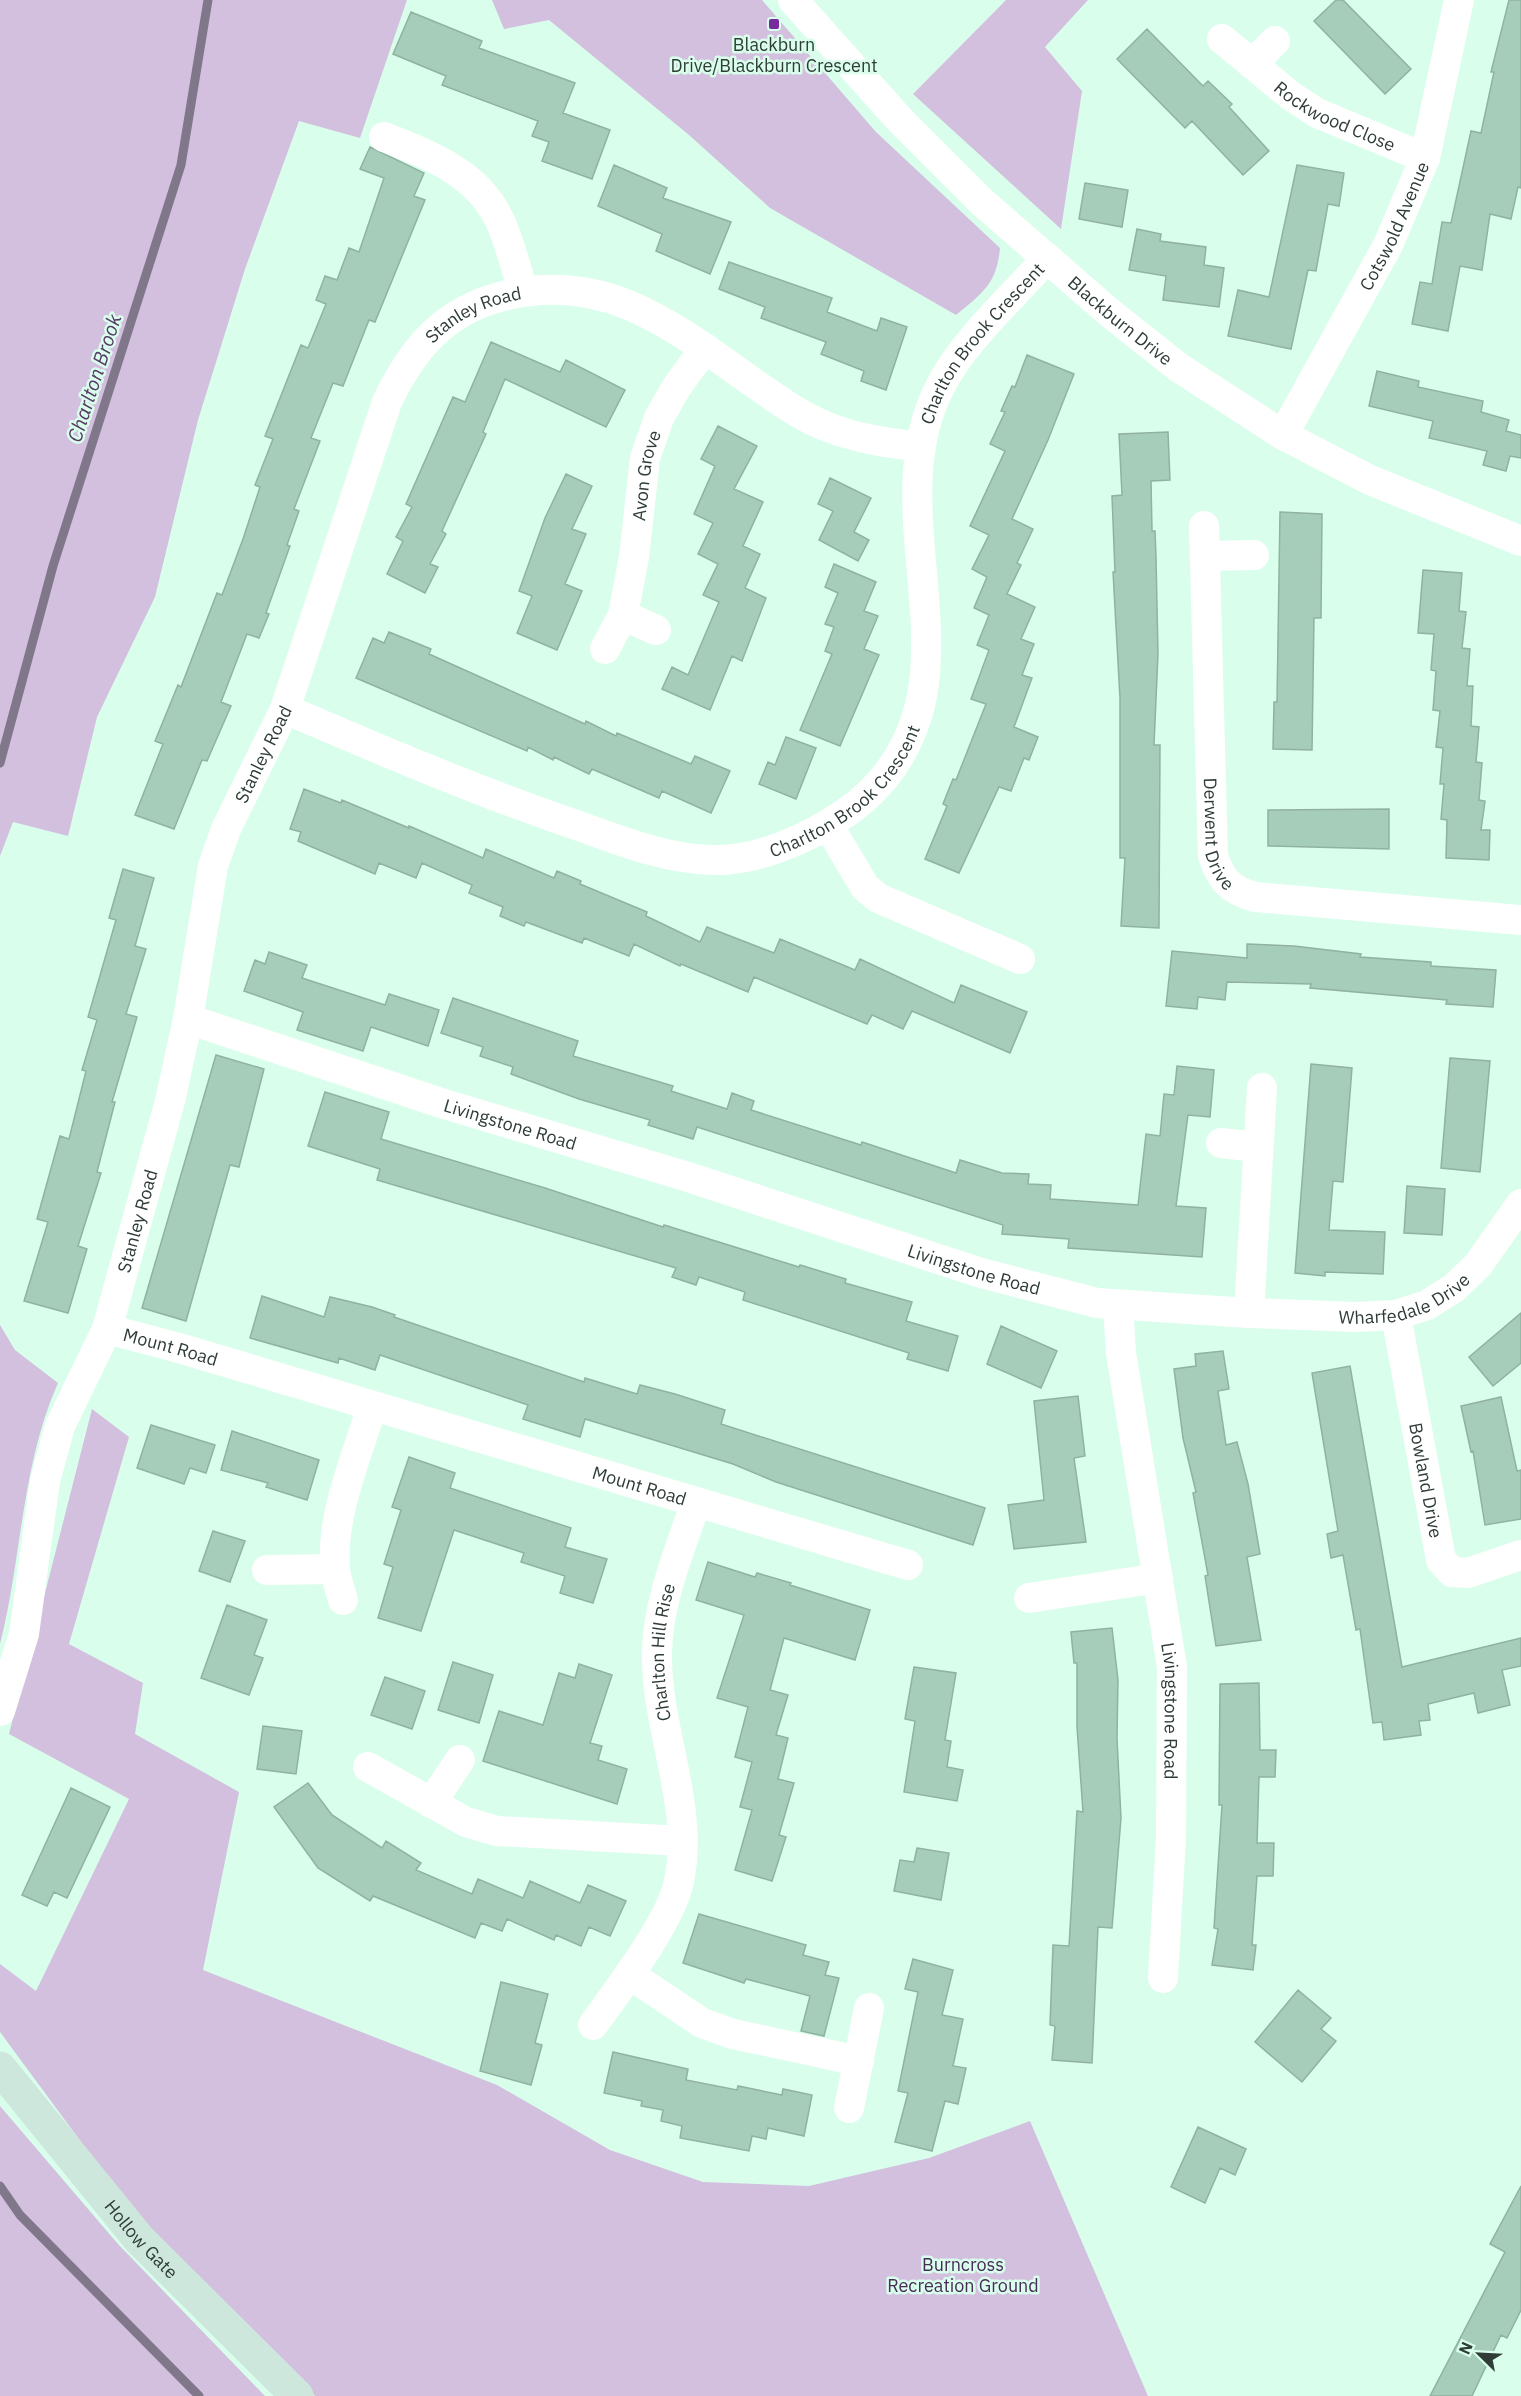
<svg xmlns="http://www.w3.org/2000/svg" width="1521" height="2396" viewBox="0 0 1521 2396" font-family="'IBM Plex Sans',sans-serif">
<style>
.green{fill:#d3c0df}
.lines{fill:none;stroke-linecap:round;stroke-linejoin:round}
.stream{stroke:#80778b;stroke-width:9}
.building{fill:#a6cdba;stroke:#90b2a1;stroke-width:1.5}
.street{stroke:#fff;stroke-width:30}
.secondary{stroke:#cde7dc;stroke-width:33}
.poi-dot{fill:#762a9c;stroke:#dafeec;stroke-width:2}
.labels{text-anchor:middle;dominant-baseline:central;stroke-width:5;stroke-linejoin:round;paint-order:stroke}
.poi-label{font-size:18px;fill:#2f3d36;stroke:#dafeec}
.street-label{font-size:18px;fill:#2f3d36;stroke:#dafeec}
.park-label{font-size:18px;fill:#482c58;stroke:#dafeec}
.water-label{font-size:20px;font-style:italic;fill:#573b67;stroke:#dafeec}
</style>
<rect width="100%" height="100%" fill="#dafeec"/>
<path class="green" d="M 0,0 L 407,0 L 360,138 L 299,121 L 245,269 L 198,420 L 155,597 L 97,717 L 68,836 L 13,822 L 0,856 Z
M 492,0 L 762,0 L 876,132 L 1000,248 C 997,283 983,293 956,315 L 770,208 L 689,135 L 549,20 L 504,29 Z
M 1006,0 L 1088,0 L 1045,47 L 1082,91 L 1061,229 L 913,94 Z
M 0,1325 L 15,1350 L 58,1383 C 21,1466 22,1558 0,1644 Z
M 92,1409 L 129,1437 L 69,1644 L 143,1683 L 135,1734 L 239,1792 L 203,1970 L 497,2085 L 610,2150 L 703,2182 L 809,2186 L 929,2158 L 1030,2121 L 1148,2396 L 315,2396 L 143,2226 L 0,2032 L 0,1964 L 36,1991 L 129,1799 L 9,1734 Z
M 0,2106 L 118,2244 L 265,2396 L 0,2396 Z"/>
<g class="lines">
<path class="stream" d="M 0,763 L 53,566 L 181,165 L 208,0
M 0,2186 L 20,2215 L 199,2396"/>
</g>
<path class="building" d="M 1336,0 L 1343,0 L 1411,69 L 1385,94 L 1314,21 Z
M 1509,0 L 1521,0 L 1521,188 L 1518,187 L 1511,219 L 1490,214 L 1482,270 L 1460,266 L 1448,331 L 1412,324 L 1420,282 L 1432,284 L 1442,222 L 1451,223 L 1471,131 L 1481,133 L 1494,72 L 1491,72 Z
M 411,12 L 482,41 L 479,48 L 575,83 L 563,113 L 610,130 L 592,179 L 542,161 L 549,142 L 532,136 L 538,121 L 442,85 L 446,76 L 393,54 Z
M 1147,29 L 1203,86 L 1208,81 L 1232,104 L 1229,107 L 1269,151 L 1243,175 L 1192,121 L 1185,128 L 1117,59 Z
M 370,147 L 424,173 L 414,196 L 425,200 L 375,322 L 369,320 L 343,386 L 333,383 L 311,438 L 320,441 L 294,509 L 299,511 L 287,545 L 290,546 L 266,613 L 269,614 L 259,638 L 247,634 L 221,702 L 231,706 L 207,761 L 202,760 L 174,829 L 135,815 L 163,744 L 155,741 L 178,685 L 181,687 L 217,593 L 222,595 L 243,539 L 260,487 L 255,485 L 273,439 L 265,436 L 301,345 L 308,348 L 326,304 L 316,300 L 325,276 L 337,280 L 349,248 L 359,252 L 384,178 L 360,169 Z
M 614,165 L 667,188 L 663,198 L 731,222 L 710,274 L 656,251 L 662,234 L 598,206 Z
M 1297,165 L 1344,173 L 1339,206 L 1328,204 L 1316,271 L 1308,270 L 1291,349 L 1228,336 L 1238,290 L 1269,297 Z
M 1085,183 L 1128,190 L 1122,227 L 1079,219 Z
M 1137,229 L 1161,234 L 1160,241 L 1206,247 L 1204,265 L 1224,268 L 1219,307 L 1163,300 L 1166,276 L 1129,270 Z
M 729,262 L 832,298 L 827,312 L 877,331 L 881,318 L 907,327 L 886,390 L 861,381 L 864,371 L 821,354 L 826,342 L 761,318 L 765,307 L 719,289 Z
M 491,342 L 560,372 L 566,360 L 625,390 L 606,427 L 505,379 L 483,432 L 486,434 L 442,531 L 446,534 L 430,564 L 438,567 L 425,593 L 387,574 L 403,541 L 396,537 L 412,507 L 406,504 L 453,397 L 465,402 Z
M 1027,355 L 1074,374 L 1048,440 L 1012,519 L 1033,529 L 1017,563 L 1021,565 L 1007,594 L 1035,607 L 1021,639 L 1034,644 L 1022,675 L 1032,678 L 1014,727 L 1038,737 L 1029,760 L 1024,758 L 1011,791 L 999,787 L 959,873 L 925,859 L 947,806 L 943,804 L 953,779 L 956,780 L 986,704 L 971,699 L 989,650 L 977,645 L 989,615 L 974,608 L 987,577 L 972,569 L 989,535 L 970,526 L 1005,451 L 990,444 L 1005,412 L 1001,411 L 1012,386 L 1015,387 Z
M 1377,371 L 1419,381 L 1418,387 L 1483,401 L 1481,412 L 1509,420 L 1506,431 L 1521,435 L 1521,458 L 1510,456 L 1506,471 L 1483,465 L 1487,451 L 1429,438 L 1433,421 L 1369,406 Z
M 718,426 L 757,446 L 734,489 L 763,502 L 743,546 L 760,554 L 745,588 L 766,598 L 742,661 L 732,656 L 710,710 L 662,689 L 672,667 L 688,675 L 719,602 L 703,595 L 718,564 L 698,554 L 713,523 L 694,514 L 715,466 L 701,459 Z
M 1168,432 L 1170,480 L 1151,481 L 1152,531 L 1155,531 L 1156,557 L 1158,654 L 1154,745 L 1160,745 L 1159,928 L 1121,926 L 1125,858 L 1120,858 L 1120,698 L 1113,572 L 1115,572 L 1112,496 L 1122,495 L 1119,434 Z
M 566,474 L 592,486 L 572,529 L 586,534 L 565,584 L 582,591 L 557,650 L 517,633 L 532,596 L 519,591 L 545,518 Z
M 830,478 L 871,498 L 854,532 L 869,540 L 858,561 L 819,540 L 833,511 L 818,504 Z
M 1280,512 L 1322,514 L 1321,618 L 1314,618 L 1312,750 L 1273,749 L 1274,702 L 1277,702 Z
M 834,564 L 876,582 L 864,611 L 878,616 L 864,649 L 879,655 L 840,746 L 800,730 L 832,654 L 825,651 L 834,627 L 825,624 L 838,593 L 825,587 Z
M 1423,570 L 1462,573 L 1459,611 L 1466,612 L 1462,648 L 1470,649 L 1467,686 L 1473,686 L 1471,726 L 1479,727 L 1476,762 L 1482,763 L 1479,800 L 1485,801 L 1481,830 L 1490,830 L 1489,860 L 1446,858 L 1447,820 L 1441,819 L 1444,784 L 1440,784 L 1443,748 L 1436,747 L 1440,711 L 1433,710 L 1436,671 L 1431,670 L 1434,634 L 1418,633 Z
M 389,632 L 431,649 L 429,654 L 585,724 L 586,721 L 616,736 L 617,733 L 691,764 L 695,756 L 730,771 L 711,813 L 662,791 L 659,798 L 592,769 L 589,774 L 554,757 L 553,760 L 528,747 L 527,751 L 356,678 L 373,638 L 384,643 Z
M 786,737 L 816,748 L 796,799 L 759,784 L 768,762 L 775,765 Z
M 304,789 L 341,803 L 342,800 L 409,828 L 409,826 L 483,858 L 486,849 L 554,878 L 557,871 L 581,881 L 580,884 L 647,912 L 646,916 L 700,942 L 707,927 L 774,953 L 780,939 L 855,970 L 860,959 L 954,1003 L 961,985 L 1027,1012 L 1010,1053 L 912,1011 L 903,1029 L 872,1015 L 867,1024 L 754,977 L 748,992 L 681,964 L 680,966 L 634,944 L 629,956 L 584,938 L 582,943 L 526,922 L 524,926 L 500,916 L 503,907 L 469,893 L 472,885 L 422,863 L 416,878 L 379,863 L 375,874 L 298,841 L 301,832 L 290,829 Z
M 1389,809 L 1389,849 L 1268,846 L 1268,810 Z
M 123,869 L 154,878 L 135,946 L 146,949 L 126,1014 L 137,1017 L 112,1102 L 115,1102 L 97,1172 L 101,1173 L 78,1246 L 87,1249 L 68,1313 L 24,1301 L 48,1222 L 37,1219 L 60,1136 L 69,1139 L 86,1071 L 82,1070 L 97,1020 L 88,1017 L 116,920 L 109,918 Z
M 1247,944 L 1294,946 L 1361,954 L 1360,957 L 1431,962 L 1431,966 L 1496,970 L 1493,1007 L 1446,1004 L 1447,1000 L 1310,988 L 1311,984 L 1227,982 L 1225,1000 L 1198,997 L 1197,1009 L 1166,1006 L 1172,951 L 1247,958 Z
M 269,952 L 307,965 L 302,978 L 385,1005 L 389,994 L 439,1010 L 428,1046 L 371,1027 L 363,1051 L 297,1030 L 303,1012 L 244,991 L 255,960 L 265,964 Z
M 453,998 L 578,1041 L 573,1056 L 673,1086 L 671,1091 L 727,1109 L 732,1093 L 754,1101 L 751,1110 L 861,1145 L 862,1142 L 956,1173 L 960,1160 L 1002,1173 L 1029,1174 L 1028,1184 L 1051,1185 L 1050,1199 L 1138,1205 L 1146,1134 L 1160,1136 L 1164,1094 L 1174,1095 L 1177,1066 L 1214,1070 L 1210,1117 L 1188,1115 L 1176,1206 L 1206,1208 L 1202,1257 L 1068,1248 L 1069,1239 L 1002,1234 L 1003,1225 L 697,1127 L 693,1139 L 648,1125 L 650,1120 L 579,1099 L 511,1074 L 513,1067 L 480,1056 L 483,1047 L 441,1033 Z
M 216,1055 L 264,1069 L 239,1167 L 230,1165 L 186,1321 L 142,1308 Z
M 1450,1058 L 1490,1061 L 1480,1172 L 1441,1168 Z
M 1311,1064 L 1352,1068 L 1343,1182 L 1333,1181 L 1329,1230 L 1385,1232 L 1383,1274 L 1325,1272 L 1325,1276 L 1295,1273 Z
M 325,1092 L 389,1112 L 381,1139 L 545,1188 L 663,1227 L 664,1225 L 799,1267 L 800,1265 L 846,1279 L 845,1283 L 912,1302 L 906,1321 L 958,1336 L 948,1371 L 907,1359 L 909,1353 L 743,1300 L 745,1292 L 699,1277 L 696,1285 L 672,1277 L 676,1268 L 377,1180 L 380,1169 L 308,1146 Z
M 1407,1186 L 1445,1189 L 1442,1235 L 1404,1233 Z
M 262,1296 L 324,1317 L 330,1297 L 372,1307 L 395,1315 L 394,1317 L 584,1382 L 585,1378 L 637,1394 L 640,1385 L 675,1394 L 725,1410 L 721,1424 L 985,1508 L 973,1545 L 776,1482 L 733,1464 L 585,1419 L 580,1437 L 523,1419 L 528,1405 L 380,1355 L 375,1370 L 339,1358 L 338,1363 L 250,1338 Z
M 1521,1313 L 1521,1363 L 1493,1386 L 1469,1357 Z
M 1001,1326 L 1057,1351 L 1041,1388 L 987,1364 Z
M 1223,1351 L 1229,1389 L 1218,1391 L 1226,1445 L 1237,1442 L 1248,1484 L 1260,1554 L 1247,1557 L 1261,1640 L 1216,1646 L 1205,1576 L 1208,1575 L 1193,1493 L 1196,1492 L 1183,1438 L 1174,1369 L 1196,1366 L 1195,1354 Z
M 1350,1366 L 1402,1667 L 1521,1638 L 1521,1666 L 1502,1670 L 1510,1705 L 1478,1713 L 1474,1693 L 1428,1704 L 1430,1720 L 1419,1721 L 1421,1735 L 1384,1740 L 1382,1722 L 1373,1723 L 1360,1629 L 1356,1630 L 1343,1555 L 1331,1558 L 1327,1534 L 1338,1531 L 1312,1373 Z
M 1078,1396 L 1085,1456 L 1074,1458 L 1086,1542 L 1014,1549 L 1008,1505 L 1044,1500 L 1034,1401 Z
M 1501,1397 L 1517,1471 L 1521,1470 L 1521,1519 L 1485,1525 L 1473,1451 L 1471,1452 L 1461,1406 Z
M 151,1425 L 215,1445 L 206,1473 L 190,1468 L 184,1484 L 137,1468 Z
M 232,1431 L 319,1460 L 307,1500 L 266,1487 L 268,1483 L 221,1470 Z
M 409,1457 L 455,1473 L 450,1488 L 571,1528 L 565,1547 L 607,1559 L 593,1603 L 560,1593 L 565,1576 L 521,1562 L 524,1553 L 454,1530 L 421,1631 L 378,1618 L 393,1567 L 384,1564 L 401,1510 L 392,1507 Z
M 213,1531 L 245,1541 L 230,1582 L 199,1571 Z
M 708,1562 L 755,1577 L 757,1573 L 791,1583 L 790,1585 L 870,1610 L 855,1660 L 784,1638 L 770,1690 L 788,1695 L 776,1735 L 788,1738 L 778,1779 L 794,1783 L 779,1835 L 786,1837 L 772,1881 L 735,1870 L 752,1810 L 740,1807 L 752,1762 L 735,1757 L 748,1707 L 717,1698 L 744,1615 L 696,1600 Z
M 227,1605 L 267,1620 L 254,1655 L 263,1658 L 249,1695 L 201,1678 Z
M 1112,1628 L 1118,1680 L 1117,1739 L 1121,1818 L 1112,1928 L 1098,1927 L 1092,2063 L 1052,2060 L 1055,2026 L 1050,2025 L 1053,1945 L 1069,1946 L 1077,1811 L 1083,1812 L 1077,1727 L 1077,1663 L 1074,1663 L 1071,1632 Z
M 453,1662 L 493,1675 L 479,1723 L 438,1710 Z
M 579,1664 L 612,1675 L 590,1743 L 602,1746 L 598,1760 L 627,1769 L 617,1804 L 483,1761 L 499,1711 L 543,1725 L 559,1673 L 575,1678 Z
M 914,1667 L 956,1673 L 945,1740 L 951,1741 L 947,1767 L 963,1770 L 957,1801 L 904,1792 L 915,1721 L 905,1719 Z
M 385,1677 L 425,1691 L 412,1729 L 371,1715 Z
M 1259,1683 L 1260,1750 L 1276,1750 L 1275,1777 L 1259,1777 L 1257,1843 L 1274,1843 L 1273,1876 L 1257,1876 L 1252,1945 L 1256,1945 L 1253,1970 L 1212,1965 L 1218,1929 L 1214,1928 L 1222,1805 L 1219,1805 L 1220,1684 Z
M 263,1726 L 302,1731 L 296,1774 L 257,1769 Z
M 308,1783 L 332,1815 L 382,1848 L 386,1841 L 421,1863 L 416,1870 L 472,1894 L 478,1879 L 523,1898 L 530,1881 L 580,1903 L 588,1885 L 626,1901 L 610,1936 L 589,1927 L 581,1946 L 556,1935 L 554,1940 L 507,1919 L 502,1931 L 481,1923 L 475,1938 L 373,1896 L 370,1901 L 318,1868 L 274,1807 Z
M 71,1788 L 110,1807 L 67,1898 L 54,1892 L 47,1906 L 22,1895 Z
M 917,1848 L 949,1853 L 941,1900 L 894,1891 L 900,1860 L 914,1862 Z
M 699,1914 L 806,1945 L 803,1955 L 829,1962 L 825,1975 L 839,1978 L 824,2036 L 801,2031 L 810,1996 L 746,1979 L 744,1983 L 683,1963 Z
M 913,1959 L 953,1970 L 942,2015 L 963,2019 L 953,2066 L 966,2068 L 958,2104 L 945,2101 L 932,2151 L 895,2142 L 908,2093 L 898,2091 L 918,1992 L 905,1989 Z
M 501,1982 L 548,1994 L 535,2043 L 542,2045 L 531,2085 L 480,2071 Z
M 1298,1990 L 1331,2018 L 1321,2029 L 1336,2041 L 1302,2082 L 1255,2042 Z
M 613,2052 L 688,2069 L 686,2080 L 737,2090 L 738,2086 L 782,2095 L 783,2089 L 812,2095 L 804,2136 L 768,2128 L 766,2139 L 752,2136 L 749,2151 L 680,2138 L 682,2126 L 661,2121 L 663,2110 L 641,2106 L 642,2101 L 604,2093 Z
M 1198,2127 L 1246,2149 L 1235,2175 L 1220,2168 L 1205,2203 L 1171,2187 Z
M 1521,2186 L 1521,2310 L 1507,2338 L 1501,2335 L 1472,2396 L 1430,2396 L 1505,2252 L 1490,2244 Z"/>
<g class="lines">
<g class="street">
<path id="s1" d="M 793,0 L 899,119 L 982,202 L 1110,313 L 1178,367 L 1283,435 L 1370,480 L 1521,541"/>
<path id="s2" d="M 1222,39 L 1291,96 L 1317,113 L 1425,158"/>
<path d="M 1252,64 L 1275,41"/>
<path d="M 384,137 C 430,155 478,173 500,221 C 510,243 516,268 523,291"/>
<path id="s3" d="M 1283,435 L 1388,245 L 1425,158 L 1459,0"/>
<path id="s4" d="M 1204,526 L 1213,856 C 1221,880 1230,890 1255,897 L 1521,920"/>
<path d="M 1205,556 L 1254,555"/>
<path d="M 623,615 L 656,630"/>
<path id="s5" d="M 605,649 L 623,615 L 634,557 L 645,458 L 659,418 L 676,388 L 705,348"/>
<path id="s6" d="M 285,709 C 383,751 481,793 582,827 C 624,842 667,859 712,860 C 758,861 807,839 844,814 C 890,783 917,737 924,683 C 936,585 892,477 941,385 C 965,339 1013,297 1047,258"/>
<path d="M 828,825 L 865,887 L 878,898 L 1020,959"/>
<path id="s7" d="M 188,1019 L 444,1104 L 685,1176 L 981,1273 L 1097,1303 L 1249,1313 L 1356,1317 L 1396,1315 L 1427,1305 L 1454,1288 L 1478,1265 L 1521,1204"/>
<path d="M 1221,1143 L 1257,1147"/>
<path id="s8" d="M 1118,1305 L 1121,1353 L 1172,1667 L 1171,1837 L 1163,1978"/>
<path d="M 1249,1313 L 1262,1088"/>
<path id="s9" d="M 1396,1315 L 1441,1560 L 1452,1572 L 1468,1573 L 1521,1555"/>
<path id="s10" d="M 107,1329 L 179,1348 L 908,1565"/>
<path d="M 267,1570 L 335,1569"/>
<path d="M 1029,1598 L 1158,1578"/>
<path d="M 343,1600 C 340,1590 336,1579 335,1568 C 331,1514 357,1457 372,1406"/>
<path id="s11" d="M 0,1711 L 24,1634 L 45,1481 L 60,1426 L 107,1329 L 170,1101 L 188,1019 L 213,866 L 226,829 L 285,709 L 387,402 C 412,349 444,311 503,296 C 606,270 674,327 754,383 C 777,399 801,417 828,427 C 857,439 890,443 921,447"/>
<path d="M 368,1767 L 466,1822 L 497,1831 L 682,1841"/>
<path d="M 431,1803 L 460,1760"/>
<path d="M 629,1974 L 702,2023 L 733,2034 L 859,2061"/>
<path id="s12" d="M 593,2025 C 618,1990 671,1922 679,1881 C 695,1805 655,1728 657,1651 C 658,1601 680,1550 696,1502"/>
<path d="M 849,2108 L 869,2008"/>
</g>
<path class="secondary" id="s13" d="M 0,2068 L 139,2239 L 297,2396"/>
</g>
<rect class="poi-dot" x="768" y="18" width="12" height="12" rx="3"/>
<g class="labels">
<g class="poi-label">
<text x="774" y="44">Blackburn<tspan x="774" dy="21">Drive/Blackburn Crescent</tspan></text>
</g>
<g class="street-label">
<text stroke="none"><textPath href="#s2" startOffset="138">Rockwood Close</textPath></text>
<text stroke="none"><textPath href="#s3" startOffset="237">Cotswold Avenue</textPath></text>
<text stroke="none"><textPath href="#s11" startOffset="1500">Stanley Road</textPath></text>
<text stroke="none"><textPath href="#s1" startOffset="459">Blackburn Drive</textPath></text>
<text stroke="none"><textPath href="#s6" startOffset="1114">Charlton Brook Crescent</textPath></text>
<text stroke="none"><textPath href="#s5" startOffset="180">Avon Grove</textPath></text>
<text stroke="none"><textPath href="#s11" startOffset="998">Stanley Road</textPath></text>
<text stroke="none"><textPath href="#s6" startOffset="612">Charlton Brook Crescent</textPath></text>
<text stroke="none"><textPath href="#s4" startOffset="309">Derwent Drive</textPath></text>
<text stroke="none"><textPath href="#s7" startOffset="339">Livingstone Road</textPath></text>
<text stroke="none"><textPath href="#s11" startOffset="512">Stanley Road</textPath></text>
<text stroke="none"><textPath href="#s7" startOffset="825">Livingstone Road</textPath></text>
<text stroke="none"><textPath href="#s7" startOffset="1264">Wharfedale Drive</textPath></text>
<text stroke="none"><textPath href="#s10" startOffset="66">Mount Road</textPath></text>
<text stroke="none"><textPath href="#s9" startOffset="168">Bowland Drive</textPath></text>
<text stroke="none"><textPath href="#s10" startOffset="555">Mount Road</textPath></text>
<text stroke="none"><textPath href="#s12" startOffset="400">Charlton Hill Rise</textPath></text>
<text stroke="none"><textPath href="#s8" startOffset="410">Livingstone Road</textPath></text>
<text stroke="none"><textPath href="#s13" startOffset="222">Hollow Gate</textPath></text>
</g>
<g class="park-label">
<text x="963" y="2264">Burncross<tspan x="963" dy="21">Recreation Ground</tspan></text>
</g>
<g class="water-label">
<text transform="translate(94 378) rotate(-72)">Charlton Brook</text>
</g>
</g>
<g transform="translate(1479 2354) rotate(294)" stroke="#dafeec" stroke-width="4.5" paint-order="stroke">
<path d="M0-4.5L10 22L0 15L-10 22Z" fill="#2f3d36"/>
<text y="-9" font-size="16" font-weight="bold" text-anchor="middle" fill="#2f3d36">N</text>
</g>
</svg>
